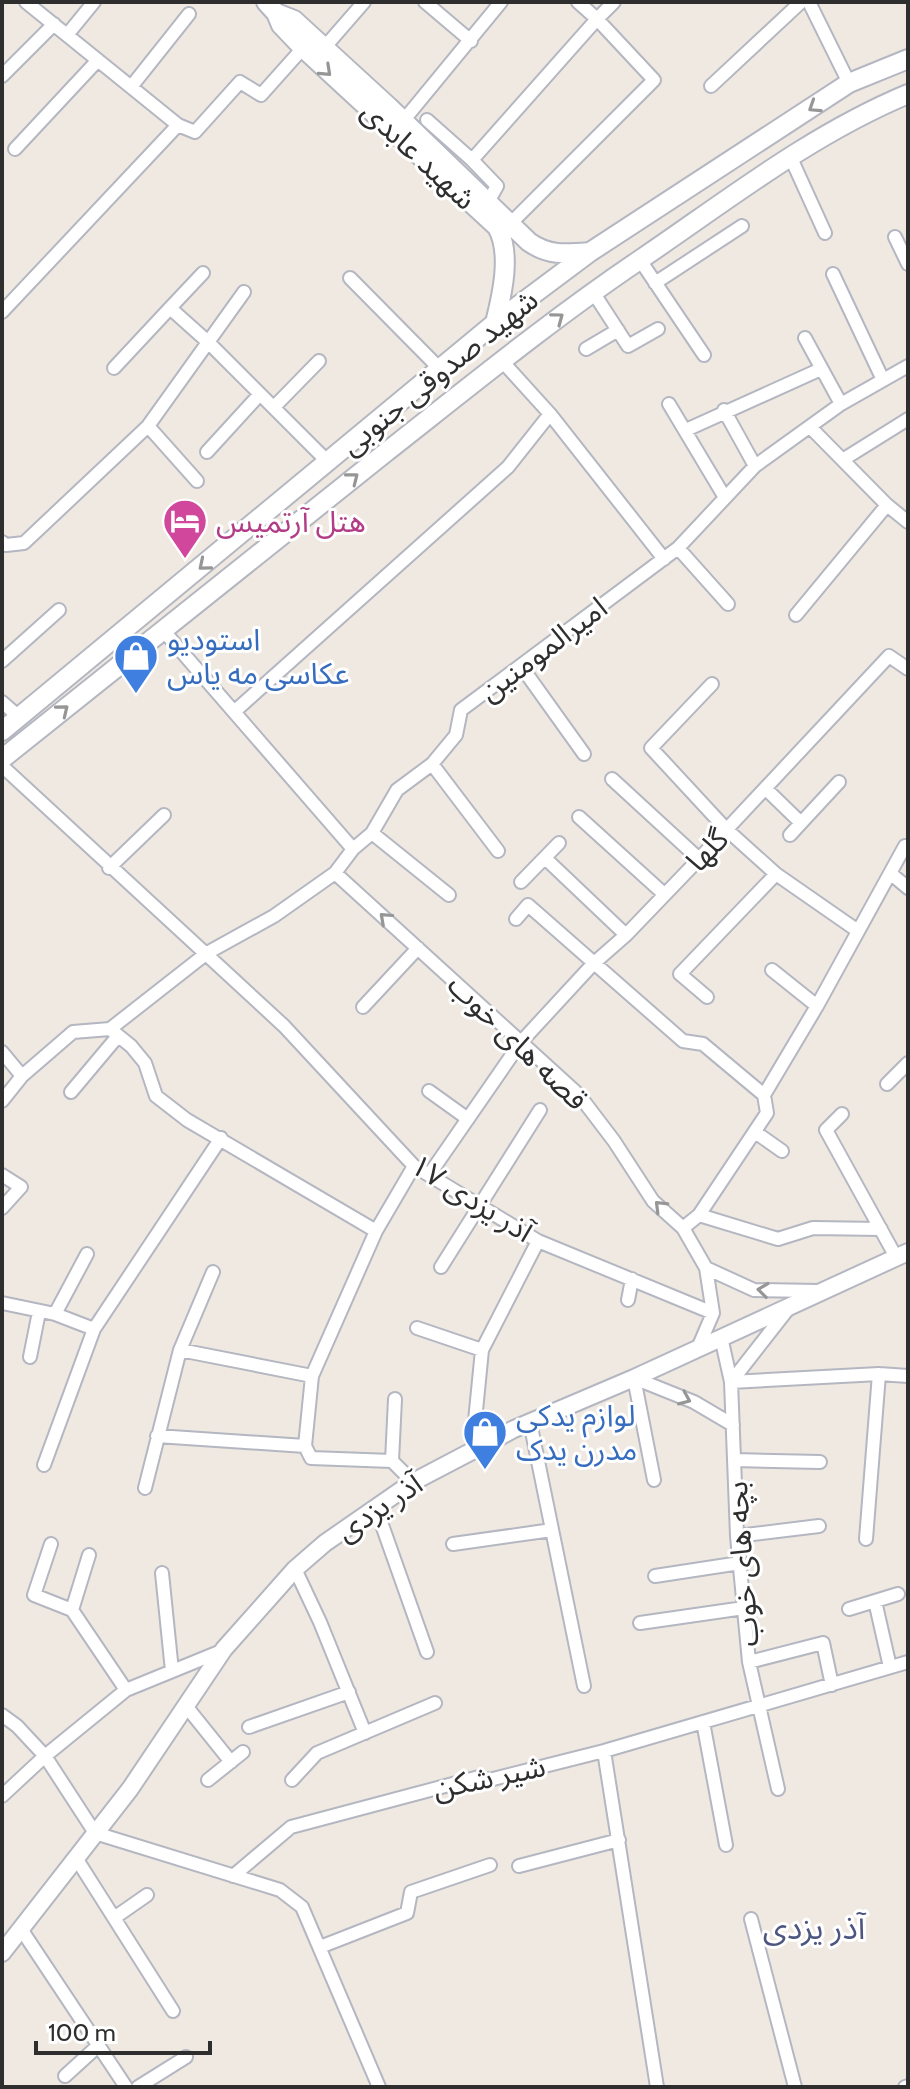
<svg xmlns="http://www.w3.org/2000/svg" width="910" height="2089" viewBox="0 0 910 2089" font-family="Cabin,'Noto Sans Arabic',sans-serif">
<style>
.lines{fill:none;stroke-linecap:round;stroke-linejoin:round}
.minor-casing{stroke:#b4b7c1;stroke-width:16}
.tertiary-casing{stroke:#b4b7c1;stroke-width:20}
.secondary-casing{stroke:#b4b7c1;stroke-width:22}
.minor{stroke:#fff;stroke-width:12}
.tertiary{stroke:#fff;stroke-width:16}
.secondary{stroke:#fff;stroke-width:18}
.oneway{stroke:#969696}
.labels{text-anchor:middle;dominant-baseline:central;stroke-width:6;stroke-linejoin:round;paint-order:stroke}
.street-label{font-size:30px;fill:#2e2e2e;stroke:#fff}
.hotel-label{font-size:30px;fill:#b23c85;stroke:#fff;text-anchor:start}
.shop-label{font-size:30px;fill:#366cbe;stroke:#fff;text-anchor:start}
.neighbourhood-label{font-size:32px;fill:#4d5680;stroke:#fff}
</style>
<rect width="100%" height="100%" fill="#efe9e1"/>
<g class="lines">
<g class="minor-casing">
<path id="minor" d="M 26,2 L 178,125 L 195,132 L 240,82 L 261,95 L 303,48
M 425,2 L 471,41
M 809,2 L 849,83
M 67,35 L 94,2
M 324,48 L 364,2
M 2,76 L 54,24
M 711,86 L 801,2
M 131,87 L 189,14
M 427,120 L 472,160
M 399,126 L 501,2
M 15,149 L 98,60
M 790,156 L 825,233
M 488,202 L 497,186 L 472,160 L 597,19 L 578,2
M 510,224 L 654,80 L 597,19 L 614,2
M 895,237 L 908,264
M 640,260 L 704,355
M 203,273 L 170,308 L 208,342 L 328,462
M 833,274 L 883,380
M 350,278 L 440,369
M 655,283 L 742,226
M 593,292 L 628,346 L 658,329
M 2,312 L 178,125
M 805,338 L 841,404
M 586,349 L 618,330
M 502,361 L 550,414 L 664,559
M 114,368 L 170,308
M 669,404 L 724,496
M 274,407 L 319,361
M 724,410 L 755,466
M 148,426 L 197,481
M 810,427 L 887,505 L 908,522
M 686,430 L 821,369
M 207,452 L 260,394
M 844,459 L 908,419
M 2,542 L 6,545 L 24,543 L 148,426 L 244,292
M 678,548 L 728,604
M 796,615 L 887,505
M 162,629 L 353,849
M 2,661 L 59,610
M 521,666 L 584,754
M 712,684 L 651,748 L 726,829 L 776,874 L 858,931
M 2,702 L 19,717
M 235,711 L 508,467 L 550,414
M 432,764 L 498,851
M 2,766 L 284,1026 L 414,1166 L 538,1241 L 713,1313
M 612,779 L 699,859
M 766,789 L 801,823 L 839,782
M 579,817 L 664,894
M 372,833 L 449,895
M 790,835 L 801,823
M 545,858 L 626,935
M 109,868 L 164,815
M 335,873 L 579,1095 L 614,1141 L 653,1201 L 683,1228 L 706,1268 L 713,1313 L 698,1348
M 890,873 L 908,888
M 521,882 L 559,843
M 516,919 L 528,905 L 683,1041 L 703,1044 L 764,1095
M 772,970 L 817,1006
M 707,997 L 680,974 L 776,874
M 363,1007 L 418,948
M 110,1029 L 131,1046 L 145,1063 L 156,1096 L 187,1120 L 376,1231
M 2,1052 L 22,1076
M 887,1084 L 908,1063
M 429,1091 L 468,1119
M 71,1092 L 118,1036
M 2,1101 L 22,1076 L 73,1032 L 110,1029 L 207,953 L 274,916 L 335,873 L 353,849 L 372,833 L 397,790 L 432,764 L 456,735 L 461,710 L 678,548 L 755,466 L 841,404 L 908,366
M 842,1114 L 826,1130 L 896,1257
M 755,1132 L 782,1151
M 2,1175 L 21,1187 L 2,1208
M 429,1175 L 521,1042 L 593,964 L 626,935 L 699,859 L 889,656 L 908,669
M 699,1215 L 778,1239 L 813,1228 L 881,1229
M 683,1228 L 699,1215 L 767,1113 L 764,1095 L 817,1006 L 905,846 L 908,849
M 441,1267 L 540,1110
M 706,1268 L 754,1290 L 818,1291
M 628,1300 L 632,1279
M 2,1303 L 55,1314 L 94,1329 L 221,1138
M 55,1314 L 87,1254
M 417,1328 L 482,1350
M 721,1337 L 731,1382 L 737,1536 L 749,1662 L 778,1789
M 180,1350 L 312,1376 L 305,1446
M 30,1357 L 39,1312
M 312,1376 L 376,1231 L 414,1166
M 634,1378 L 694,1402 L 733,1425
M 634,1378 L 654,1480
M 731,1382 L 879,1374 L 908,1376
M 731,1382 L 788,1309
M 530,1422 L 584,1686
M 157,1436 L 305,1446
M 305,1446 L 311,1458 L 392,1461 L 413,1482
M 472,1451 L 482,1350 L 538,1241
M 735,1460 L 820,1462
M 392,1461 L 395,1399
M 44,1465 L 94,1329
M 145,1488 L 180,1350 L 213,1272
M 376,1508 L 427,1652
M 737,1536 L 819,1526
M 866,1539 L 879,1374
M 51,1544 L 34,1595 L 72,1610 L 126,1690
M 453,1544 L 552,1530
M 295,1569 L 320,1622 L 365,1733
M 162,1573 L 172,1671
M 655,1576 L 740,1563
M 875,1601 L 890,1667
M 849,1609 L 898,1594
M 72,1610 L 89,1555
M 640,1623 L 744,1608
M 749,1662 L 823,1643 L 832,1685
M 186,1706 L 231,1762
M 2,1715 L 17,1726 L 45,1756 L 95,1833 L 280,1890 L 302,1907 L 379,2087
M 703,1722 L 726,1845
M 249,1727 L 349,1692
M 604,1751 L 657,2087
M 208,1780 L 243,1752
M 292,1780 L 317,1753 L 435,1703
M 2,1796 L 45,1756 L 126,1690 L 224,1650
M 76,1858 L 173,2011
M 519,1866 L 619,1840
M 233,1876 L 291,1827 L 479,1777 L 489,1780 L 604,1751 L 908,1662
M 114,1918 L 147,1895
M 751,1919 L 795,2087
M 21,1929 L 126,2087
M 320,1947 L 407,1913 L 411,1892 L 490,1865
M 65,2076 L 99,2045
M 138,2087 L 186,2057
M 905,2087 L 908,2086"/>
</g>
<g class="tertiary-casing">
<path id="tertiary" d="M 2,1953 L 130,1789 L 224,1649 L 295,1569 L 325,1543 L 413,1482 L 514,1429 L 634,1378 L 908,1252"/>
</g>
<g class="secondary-casing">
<path id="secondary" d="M 266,2 L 276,13 L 281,25 L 303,48 L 497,227 C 512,253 502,295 495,323
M 276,13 L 294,20 L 389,107 L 529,242 C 549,256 566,254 590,252
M 2,731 L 495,323 L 590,252 L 849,83 L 908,59
M 2,759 C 130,657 257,554 385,453 C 469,387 552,319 641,259 C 728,200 810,135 908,94"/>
</g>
<use href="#minor" class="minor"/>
<use href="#tertiary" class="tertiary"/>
<use href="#secondary" class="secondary"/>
</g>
<defs><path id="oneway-chevron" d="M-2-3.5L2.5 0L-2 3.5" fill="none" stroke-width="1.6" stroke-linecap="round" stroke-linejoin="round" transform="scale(2)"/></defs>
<g class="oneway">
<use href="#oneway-chevron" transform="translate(326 71) rotate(43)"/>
<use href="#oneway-chevron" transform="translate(814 107) rotate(147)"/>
<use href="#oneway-chevron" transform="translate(558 318) rotate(-37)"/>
<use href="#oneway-chevron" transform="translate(353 478) rotate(-38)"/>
<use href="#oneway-chevron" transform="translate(204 565) rotate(140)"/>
<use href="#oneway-chevron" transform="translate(63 710) rotate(-39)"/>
<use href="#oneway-chevron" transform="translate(385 918) rotate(-138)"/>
<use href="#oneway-chevron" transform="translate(660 1206) rotate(-135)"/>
<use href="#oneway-chevron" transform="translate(763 1290) rotate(-173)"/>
<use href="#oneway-chevron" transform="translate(685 1399) rotate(23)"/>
</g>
<defs>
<g id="hotel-pin" transform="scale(2.3)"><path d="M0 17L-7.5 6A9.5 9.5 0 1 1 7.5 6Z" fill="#d1479c" stroke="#fff"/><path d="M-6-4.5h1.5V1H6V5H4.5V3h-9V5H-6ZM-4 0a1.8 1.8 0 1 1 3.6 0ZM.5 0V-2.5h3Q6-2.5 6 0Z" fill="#fff"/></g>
<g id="shop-pin" transform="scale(2.3)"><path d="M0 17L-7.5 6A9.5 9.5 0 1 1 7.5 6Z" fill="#3f7fe0" stroke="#fff"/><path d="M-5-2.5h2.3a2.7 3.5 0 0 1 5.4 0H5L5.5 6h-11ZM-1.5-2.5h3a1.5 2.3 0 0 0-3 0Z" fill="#fff"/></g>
</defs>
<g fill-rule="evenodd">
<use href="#hotel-pin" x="185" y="521"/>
<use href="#shop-pin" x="136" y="656"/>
<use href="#shop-pin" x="485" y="1432"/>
</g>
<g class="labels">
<g class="street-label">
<text transform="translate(419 155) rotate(43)">شهید عابدی</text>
<text transform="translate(439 372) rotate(-39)">شهید صدوقی جنوبی</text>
<text transform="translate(543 649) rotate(-37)">امیرالمومنین</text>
<text transform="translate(707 850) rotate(-47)">گلها</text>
<text transform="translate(518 1042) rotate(44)">قصه های خوب</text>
<text transform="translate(472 1198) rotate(32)">آذر یزدی ۱۷</text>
<text transform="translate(379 1507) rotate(-34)">آذر یزدی</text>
<text transform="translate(742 1564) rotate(-94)">بچه های خوب</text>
<text transform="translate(489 1777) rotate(-12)">شیر شکن</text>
</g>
<g class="hotel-label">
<text x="216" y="521">هتل آرتمیس</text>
</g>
<g class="shop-label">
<text x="167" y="639">استودیو<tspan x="167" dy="34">عکاسی مه یاس</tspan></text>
<text x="516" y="1415">لوازم یدکی<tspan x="516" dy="34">مدرن یدک</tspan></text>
</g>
<g class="neighbourhood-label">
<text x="814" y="1927">آذر یزدی</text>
</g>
</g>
<rect width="910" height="2089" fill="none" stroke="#2e2e2e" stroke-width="8"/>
<path d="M36 2041v12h174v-12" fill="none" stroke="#2e2e2e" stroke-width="4"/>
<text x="48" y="2041" font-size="24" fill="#2e2e2e" stroke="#ffffff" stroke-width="6" paint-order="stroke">100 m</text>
</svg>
